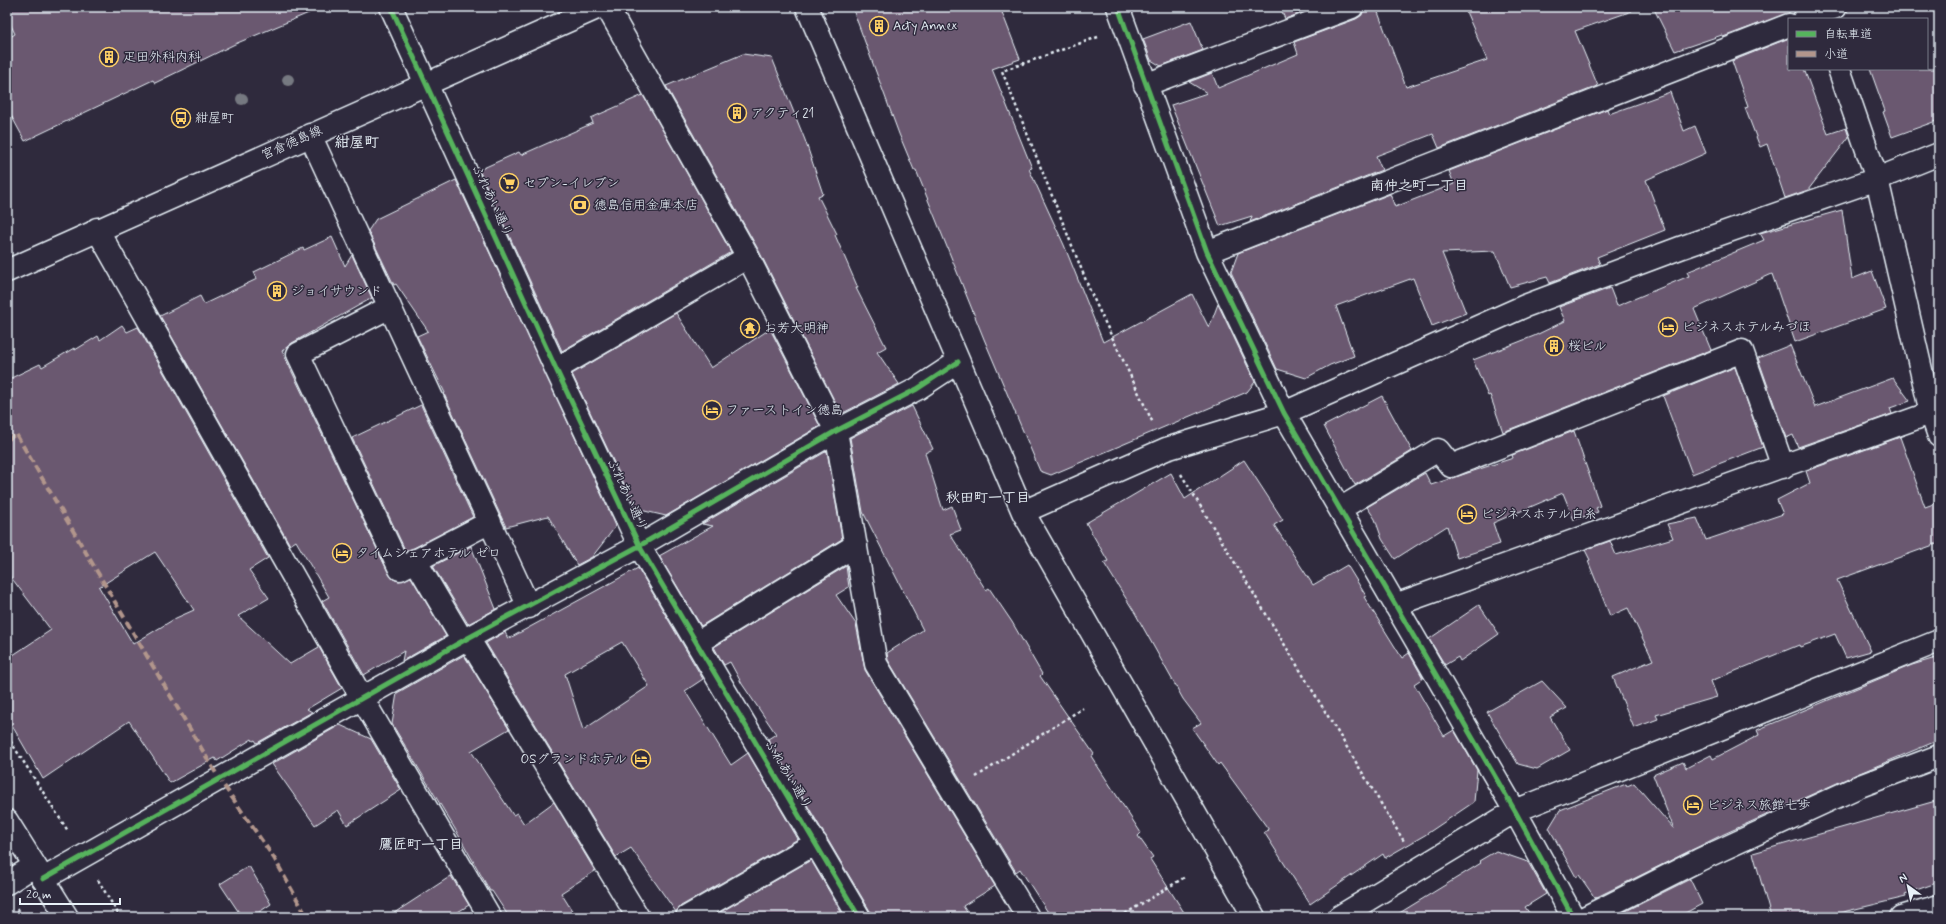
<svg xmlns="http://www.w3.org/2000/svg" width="1946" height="924" viewBox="0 0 1946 924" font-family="Mynerve,'Klee One',sans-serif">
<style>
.building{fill:#6b586f;stroke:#e8f1f8;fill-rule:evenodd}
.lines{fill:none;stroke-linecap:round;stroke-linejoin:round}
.minor-casing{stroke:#e8f1f8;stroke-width:25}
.major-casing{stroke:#e8f1f8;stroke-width:25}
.highway-casing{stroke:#e8f1f8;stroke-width:25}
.path{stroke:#e8f1f8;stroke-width:2.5;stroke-dasharray:3 3;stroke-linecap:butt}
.minor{stroke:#2f2a3d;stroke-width:22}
.major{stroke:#2f2a3d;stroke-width:22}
.highway{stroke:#2f2a3d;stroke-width:22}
.quiet{stroke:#b2968c;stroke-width:4;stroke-dasharray:8 4;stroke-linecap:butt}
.cycleway-casing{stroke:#2f2a3d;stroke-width:8}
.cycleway{stroke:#56b35d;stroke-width:5}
.tree{fill:#767981}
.labels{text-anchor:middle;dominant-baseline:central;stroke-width:3;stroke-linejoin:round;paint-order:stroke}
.poi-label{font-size:13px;fill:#e8f1f8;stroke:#2f2a3d;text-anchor:start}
.street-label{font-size:13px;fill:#e8f1f8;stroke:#2f2a3d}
.neighbourhood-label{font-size:14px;font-weight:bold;fill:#e8f1f8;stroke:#2f2a3d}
.quarter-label{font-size:15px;font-weight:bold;fill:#e8f1f8;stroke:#2f2a3d}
</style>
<rect width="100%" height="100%" fill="#2f2a3d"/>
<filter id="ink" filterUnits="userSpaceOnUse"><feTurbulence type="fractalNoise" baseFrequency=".025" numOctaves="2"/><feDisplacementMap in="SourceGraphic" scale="8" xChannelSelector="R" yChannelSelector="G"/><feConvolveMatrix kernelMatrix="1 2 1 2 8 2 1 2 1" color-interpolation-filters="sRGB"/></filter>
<g filter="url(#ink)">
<path class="building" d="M 7,7 L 323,7 L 235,44 L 155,83 L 153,80 L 25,141 L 7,108 L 7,39 L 15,34 L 7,17 Z
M 852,7 L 1000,7 L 1020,59 L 992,69 L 1032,168 L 1029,169 L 1064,245 L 1103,342 L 1192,294 L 1209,328 L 1218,304 L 1255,382 L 1247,392 L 1051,475 L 1040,471 L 984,339 L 916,170 L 914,170 L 899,134 Z
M 1280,7 L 1317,7 L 1285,19 Z
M 1364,7 L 1376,7 L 1406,87 L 1487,60 L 1464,7 L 1632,7 L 1632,11 L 1575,31 L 1598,86 L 1439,148 L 1433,134 L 1376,156 L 1382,170 L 1250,222 L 1252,216 L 1220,226 L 1171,105 L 1207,93 L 1189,82 L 1212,73 L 1218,88 L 1298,54 L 1294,42 L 1356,19 L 1362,15 Z
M 1653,7 L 1789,7 L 1789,13 L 1723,37 L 1722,35 L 1675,51 Z
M 1191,21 L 1203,50 L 1161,66 L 1151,60 L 1143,39 Z
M 1789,38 L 1789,69 L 1804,69 L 1828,134 L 1846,128 L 1849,137 L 1808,190 L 1785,198 L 1767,144 L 1760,147 L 1745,108 L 1748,107 L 1732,61 Z
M 743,54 L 772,58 L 805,140 L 823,194 L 818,196 L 837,234 L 835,235 L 858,288 L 856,288 L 886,347 L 877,352 L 899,384 L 841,414 L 759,251 L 666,86 Z
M 1870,69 L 1939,69 L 1939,120 L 1892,137 L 1883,112 L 1885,111 Z
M 1670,92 L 1684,131 L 1695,126 L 1706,153 L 1646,180 L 1665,230 L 1597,257 L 1600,264 L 1550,283 L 1547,277 L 1510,287 L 1495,251 L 1442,253 L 1466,313 L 1432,326 L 1413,278 L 1336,306 L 1354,356 L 1330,365 L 1306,378 L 1277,369 L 1231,272 L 1238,253 L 1390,194 L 1395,207 L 1454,184 L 1449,171 L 1607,109 L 1609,114 Z
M 643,95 L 731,252 L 562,351 L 479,170 L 519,152 L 521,155 L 593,123 L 591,118 Z
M 456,180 L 616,526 L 592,557 L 577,565 L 548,516 L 506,527 L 444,394 L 445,393 L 417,336 L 428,331 L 396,284 L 394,285 L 368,231 L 376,219 Z
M 1842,210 L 1852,279 L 1872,271 L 1886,309 L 1795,342 L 1772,274 L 1694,309 L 1711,350 L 1503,432 L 1490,395 L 1488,396 L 1473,360 L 1534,336 L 1565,321 L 1559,307 L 1610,288 L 1617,306 L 1689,276 L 1687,272 L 1764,240 L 1760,233 Z
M 332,237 L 345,266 L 352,255 L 372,298 L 292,343 L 282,351 L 389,574 L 393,579 L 399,581 L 411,577 L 446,636 L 402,661 L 404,651 L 364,675 L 322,601 L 329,597 L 296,541 L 290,545 L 160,316 L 200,296 L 204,304 L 257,279 L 254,272 L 303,248 L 304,250 Z
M 676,313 L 711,368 L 770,329 L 820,426 L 666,516 L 636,509 L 572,374 Z
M 122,325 L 127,332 L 138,327 L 268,558 L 249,570 L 269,598 L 238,616 L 290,664 L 319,647 L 342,688 L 307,709 L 312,712 L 257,743 L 255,740 L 253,741 L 252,739 L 217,761 L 215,758 L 170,783 L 129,721 L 43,779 L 7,717 L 7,659 L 51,630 L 7,572 L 7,380 L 40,364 L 42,367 L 74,348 L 75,350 L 98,336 L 100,340 ZM 155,552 L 194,610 L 176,618 L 133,644 L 99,587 Z
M 1790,345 L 1815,407 L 1893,378 L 1910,401 L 1890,408 L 1892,414 L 1798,447 L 1793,435 L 1786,438 L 1758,358 Z
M 1735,367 L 1763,447 L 1692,474 L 1663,396 Z
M 1382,396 L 1412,451 L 1355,485 L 1324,426 Z
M 421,405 L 473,517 L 406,552 L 352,438 Z
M 912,406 L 933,449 L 925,453 L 943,510 L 952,506 L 961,530 L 950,534 L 986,590 L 989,588 L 1012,622 L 1042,674 L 1040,676 L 1094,754 L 1091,756 L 1141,833 L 1138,836 L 1153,857 L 1150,859 L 1187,917 L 1051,917 L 1020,869 L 1016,872 L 888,660 L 887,653 L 923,630 L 863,512 L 850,438 Z
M 1574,431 L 1600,506 L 1596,508 L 1598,512 L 1574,520 L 1563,493 L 1493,523 L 1500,544 L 1457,558 L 1447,526 L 1395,559 L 1382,539 L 1375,519 L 1367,507 L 1425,473 L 1431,485 L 1513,458 L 1512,455 Z
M 1900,437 L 1925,507 L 1939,502 L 1939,543 L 1837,580 L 1871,651 L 1846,658 L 1835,634 L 1800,647 L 1799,645 L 1711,681 L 1717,697 L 1656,715 L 1658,719 L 1634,728 L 1613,677 L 1653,660 L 1628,608 L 1610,616 L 1588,561 L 1590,560 L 1585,550 L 1610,541 L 1616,555 L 1673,538 L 1667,524 L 1697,518 L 1706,540 L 1783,514 L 1777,500 L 1810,483 L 1806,471 Z
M 827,451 L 842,539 L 701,626 L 659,556 L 713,526 L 702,524 Z
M 1244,460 L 1283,520 L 1274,525 L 1313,585 L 1347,565 L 1366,596 L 1364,597 L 1402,658 L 1409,653 L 1423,678 L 1414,684 L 1444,736 L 1454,730 L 1477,770 L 1474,802 L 1425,835 L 1385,858 L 1383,854 L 1310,904 L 1264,832 L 1269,830 L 1220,763 L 1218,765 L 1192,728 L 1201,723 L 1183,699 L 1135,613 L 1104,563 L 1108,561 L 1086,523 L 1171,473 L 1185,499 Z
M 471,546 L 496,609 L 468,624 L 433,566 Z
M 846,566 L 849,587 L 836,595 L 856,624 L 865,670 L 995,886 L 963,906 L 970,917 L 871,917 L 870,911 L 768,739 L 776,734 L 742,684 L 730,662 L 724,665 L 714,647 Z
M 638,568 L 703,679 L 685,691 L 731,765 L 748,753 L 798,839 L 681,906 L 676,912 L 631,848 L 616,857 L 486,643 L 505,632 L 508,639 ZM 622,642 L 649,686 L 583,730 L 565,674 Z
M 1479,605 L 1499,634 L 1460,661 L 1458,657 L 1445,665 L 1429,639 Z
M 464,655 L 509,729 L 471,751 L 513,815 L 517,813 L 524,824 L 554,802 L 595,871 L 561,893 L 576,917 L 509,917 L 492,891 L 490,891 L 455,829 L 392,724 L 397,693 Z
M 1939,657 L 1939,740 L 1855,775 L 1724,834 L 1595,898 L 1579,875 L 1576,877 L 1549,828 L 1560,810 L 1626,784 L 1627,786 L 1634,783 L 1674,829 L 1653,775 L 1683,762 L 1686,768 L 1711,755 L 1713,759 L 1759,735 L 1757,730 L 1912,665 Z
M 1542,681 L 1567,708 L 1550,717 L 1570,750 L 1537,769 L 1518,764 L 1487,712 Z
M 340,725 L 371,739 L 401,790 L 347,825 L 338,810 L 315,825 L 272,764 Z
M 1939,800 L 1939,882 L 1905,894 L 1906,897 L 1847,911 L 1831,917 L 1771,917 L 1753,853 Z
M 1496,851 L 1528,862 L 1546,894 L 1525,907 L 1532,917 L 1393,917 L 1481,863 L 1479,861 Z
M 811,860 L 844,917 L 712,917 Z
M 249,866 L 271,904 L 252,917 L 242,917 L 220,884 Z
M 451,876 L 469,905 L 450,917 L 388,917 Z
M 1690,879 L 1702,904 L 1678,917 L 1614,917 Z"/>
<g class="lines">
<g class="minor-casing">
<path id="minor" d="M 391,7 L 556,369 L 641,549 L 859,917
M 607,7 L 748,257 L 836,431 L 876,664 L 1028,917
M 807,7 L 1023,512 L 1254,917
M 1118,7 L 1207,252 L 1284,413 L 1515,811 L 1573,917
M 1804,19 L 1836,7
M 1839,69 L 1877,179 L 1931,413 L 1939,436
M 1145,85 L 1352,7
M 310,135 L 529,607
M 97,229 L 362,698 L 490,917
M 1207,252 L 1789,25
M 390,307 L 298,354 L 400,569 L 490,522
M 556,369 L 748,257
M 1340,509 L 1438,450 L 1451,466 L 1742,351 L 1783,467
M 1023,512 L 1166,449 L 1284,413 L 1525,306 L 1680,248 L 1877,179 L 1939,154
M 415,560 L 463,641
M 1395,605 L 1939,410
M 468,638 L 638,917
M 697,643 L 856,545
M 43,879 L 468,638 L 639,546 L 836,431 L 917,389 L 958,362
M 7,883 L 34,866
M 687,917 L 816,843
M 1339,917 L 1515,811 L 1939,641
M 1586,917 L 1699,860 L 1860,786 L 1939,756
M 1901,917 L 1939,906"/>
</g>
<g class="major-casing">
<path id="major" d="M 7,271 L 599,7"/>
</g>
<g class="highway-casing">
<path id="highway" d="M 7,821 L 67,917"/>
</g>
<path class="path" d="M 1098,37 L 1002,71 L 1091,293 L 1153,423
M 1181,474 L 1405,843
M 7,736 L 68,831
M 976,777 L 1083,708
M 98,880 L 120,917
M 17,909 L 22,917
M 1120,917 L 1185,877"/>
<use href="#minor" class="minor"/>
<use href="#major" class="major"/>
<use href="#highway" class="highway"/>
<path class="quiet" d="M 7,440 L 16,434 L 220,780 L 274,858 L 307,917"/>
<g class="cycleway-casing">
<path id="cycleway" d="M 391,7 L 556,369 L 641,549 L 859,917
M 1118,7 L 1207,252 L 1284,413 L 1515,811 L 1573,917
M 43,879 L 468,638 L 639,546 L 836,431 L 917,389 L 958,362"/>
</g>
<use href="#cycleway" class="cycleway"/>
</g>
<g class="tree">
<circle cx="288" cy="80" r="6"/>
<circle cx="242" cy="99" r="6"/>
</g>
</g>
<defs>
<g id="building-ring" transform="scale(1)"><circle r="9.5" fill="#2f2a3d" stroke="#ffd166" stroke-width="1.5"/><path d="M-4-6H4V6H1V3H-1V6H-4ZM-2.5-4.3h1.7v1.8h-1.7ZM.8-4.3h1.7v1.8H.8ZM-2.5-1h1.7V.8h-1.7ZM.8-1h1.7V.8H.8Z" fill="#ffd166"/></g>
<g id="bus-ring" transform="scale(1)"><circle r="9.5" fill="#2f2a3d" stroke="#ffd166" stroke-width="1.5"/><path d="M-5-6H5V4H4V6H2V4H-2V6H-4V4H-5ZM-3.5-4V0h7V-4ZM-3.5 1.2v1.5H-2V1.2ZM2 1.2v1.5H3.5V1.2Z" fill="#ffd166"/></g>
<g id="supermarket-ring" transform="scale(1)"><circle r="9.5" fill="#2f2a3d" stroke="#ffd166" stroke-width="1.5"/><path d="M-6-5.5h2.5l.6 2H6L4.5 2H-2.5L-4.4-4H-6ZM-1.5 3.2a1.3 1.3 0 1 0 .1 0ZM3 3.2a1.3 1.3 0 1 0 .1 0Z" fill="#ffd166"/></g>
<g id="bank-ring" transform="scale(1)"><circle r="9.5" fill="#2f2a3d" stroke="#ffd166" stroke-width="1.5"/><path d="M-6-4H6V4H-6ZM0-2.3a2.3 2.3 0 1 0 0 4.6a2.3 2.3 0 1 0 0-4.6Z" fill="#ffd166"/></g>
<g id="hotel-ring" transform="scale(1)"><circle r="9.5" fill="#2f2a3d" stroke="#ffd166" stroke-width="1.5"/><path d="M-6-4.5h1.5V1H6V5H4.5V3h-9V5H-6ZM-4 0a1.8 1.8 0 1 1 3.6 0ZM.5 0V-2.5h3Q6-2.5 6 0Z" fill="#ffd166"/></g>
<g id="temple-ring" transform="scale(1)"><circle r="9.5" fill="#2f2a3d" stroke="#ffd166" stroke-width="1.5"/><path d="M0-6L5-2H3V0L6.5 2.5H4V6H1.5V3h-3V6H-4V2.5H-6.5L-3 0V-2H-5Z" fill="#ffd166"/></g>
</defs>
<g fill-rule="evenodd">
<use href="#building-ring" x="879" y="26"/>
<use href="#building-ring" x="109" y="57"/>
<use href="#building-ring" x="737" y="113"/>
<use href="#bus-ring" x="181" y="118"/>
<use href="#supermarket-ring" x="509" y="183"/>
<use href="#bank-ring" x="580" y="205"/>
<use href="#building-ring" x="277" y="291"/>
<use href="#hotel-ring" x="1668" y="327"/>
<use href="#temple-ring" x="750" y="328"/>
<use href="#building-ring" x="1554" y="346"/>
<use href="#hotel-ring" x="712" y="410"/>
<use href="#hotel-ring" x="1467" y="514"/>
<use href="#hotel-ring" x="342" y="553"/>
<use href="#hotel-ring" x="641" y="759"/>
<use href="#hotel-ring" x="1693" y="805"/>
</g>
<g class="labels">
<g class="poi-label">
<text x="893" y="26">Acty Annex</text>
<text x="123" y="57">疋田外科内科</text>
<text x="751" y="113">アクティ21</text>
<text x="195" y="118">紺屋町</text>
<text x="523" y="183">セブン-イレブン</text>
<text x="594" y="205">徳島信用金庫本店</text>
<text x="291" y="291">ジョイサウンド</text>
<text x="1682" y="327">ビジネスホテルみづほ</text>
<text x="764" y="328">お芳大明神</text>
<text x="1568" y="346">桜ビル</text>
<text x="726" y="410">ファーストイン徳島</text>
<text x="1481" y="514">ビジネスホテル白糸</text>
<text x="356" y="553">タイムシェアホテル ゼロ</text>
<text x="627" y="759" text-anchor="end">OSグランドホテル</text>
<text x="1707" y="805">ビジネス旅館七歩</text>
</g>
<g class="street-label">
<text transform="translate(292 143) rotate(-24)">宮倉徳島線</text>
<text transform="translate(492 201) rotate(65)">ふれあい通り</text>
<text transform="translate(627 495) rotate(65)">ふれあい通り</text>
<text transform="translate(788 775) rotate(59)">ふれあい通り</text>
</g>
<g class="neighbourhood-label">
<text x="1419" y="186">南仲之町一丁目</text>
<text x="988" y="498">秋田町一丁目</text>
<text x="421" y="845">鷹匠町一丁目</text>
</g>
<g class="quarter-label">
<text x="357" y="143">紺屋町</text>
</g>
</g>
<rect width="1946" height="924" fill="none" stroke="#2f2a3d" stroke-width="24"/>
<rect x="12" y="12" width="1922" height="900" fill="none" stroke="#e8f1f8" stroke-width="1.5" filter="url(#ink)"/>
<rect x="1788" y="18" width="140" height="52" fill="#2f2a3d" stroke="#797a88"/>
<rect x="1796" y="31" width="20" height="6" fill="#56b35d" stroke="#797a88"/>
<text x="1824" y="38" font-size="12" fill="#e8f1f8">自転車道</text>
<rect x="1796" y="51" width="20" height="6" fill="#b2968c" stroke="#797a88"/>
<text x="1824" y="58" font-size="12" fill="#e8f1f8">小道</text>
<g transform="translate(1908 886) rotate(327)" stroke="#2f2a3d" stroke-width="3" paint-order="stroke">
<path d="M0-3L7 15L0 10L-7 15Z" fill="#e8f1f8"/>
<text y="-6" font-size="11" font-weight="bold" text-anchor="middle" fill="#e8f1f8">N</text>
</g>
<path d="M20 898v6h100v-6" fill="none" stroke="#e8f1f8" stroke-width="2"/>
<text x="26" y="898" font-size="12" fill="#e8f1f8" stroke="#2f2a3d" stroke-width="3" paint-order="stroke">20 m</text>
</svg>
